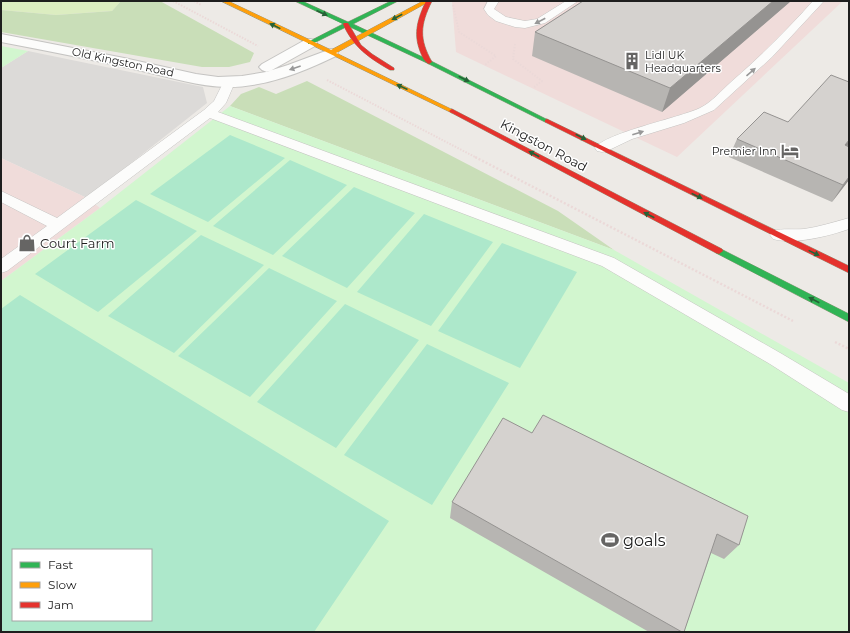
<svg xmlns="http://www.w3.org/2000/svg" width="850" height="633" viewBox="0 0 850 633" font-family="Montserrat,sans-serif">
<style>
.residential{fill:#dcdad8}
.commercial{fill:#f0dcda}
.grass{fill:#dcedc1}
.forest{fill:#c9deb8}
.park{fill:#d2f6cf;fill-rule:evenodd}
.pitch{fill:#ade8cb;fill-rule:evenodd}
.lines{fill:none;stroke-linecap:round;stroke-linejoin:round}
.lane-casing{stroke:#c5c4c2;stroke-width:1}
.street-casing{stroke:#c5c4c2;stroke-width:2}
.fast-casing{stroke:#97967e;stroke-width:1}
.slow-casing{stroke:#97967e;stroke-width:1}
.jam-casing{stroke:#97967e;stroke-width:1}
.path-far1{stroke:#ebd9d8;stroke-width:2;stroke-dasharray:1.5 1.5;stroke-linecap:butt}
.path{stroke:#ebd9d8;stroke-width:2.5;stroke-dasharray:2 2;stroke-linecap:butt}
.lane{fill:#fcfcfb;fill-rule:evenodd}
.street{fill:#fcfcfb;fill-rule:evenodd}
.fast{fill:#30b455;fill-rule:evenodd}
.slow{fill:#ff9f0a;fill-rule:evenodd}
.jam{fill:#e5322d;fill-rule:evenodd}
.wall{fill:#b7b5b2}
.shaded-wall{fill:#959391}
.building{fill:#d5d2cf;stroke:#959391}
.oneway{fill:#266237}
.oneway2{fill:#989898}
.labels{text-anchor:middle;dominant-baseline:central;stroke-width:3;stroke-linejoin:round;paint-order:stroke}
.far-poi-label{font-size:11px;fill:#1e1e1e;stroke:#fff;text-anchor:start}
.far-street-label{font-size:11px;fill:#1e1e1e;stroke:#fff}
.street-label{font-size:13px;fill:#1e1e1e;stroke:#fff}
.poi-label{font-size:13px;fill:#1e1e1e;stroke:#fff;text-anchor:start}
.near-poi-label{font-size:16px;fill:#1e1e1e;stroke:#fff;text-anchor:start}
</style>
<rect width="100%" height="100%" fill="#edeae6"/>
<path class="residential" d="M 28,51 L 203,87 L 207,103 L 87,198 L 1,158 L 1,68 Z"/>
<path class="commercial" d="M 452,1 L 843,1 L 677,157 L 456,52 Z
M 1,158 L 87,198 L 100,208 L 1,281 Z"/>
<path class="grass" d="M 1,1 L 121,1 L 112,11 L 56,15 L 1,10 Z"/>
<path class="forest" d="M 121,1 L 160,1 L 254,53 L 250,62 L 229,67 L 202,67 L 1,32 L 1,10 L 56,15 L 112,11 Z
M 307,81 L 558,211 L 614,250 L 230,106 L 241,94 L 259,87 L 276,94 Z"/>
<path class="park" d="M 1,46 L 28,51 L 1,68 Z
M 230,106 L 614,250 L 849,383 L 849,632 L 1,632 L 1,281 L 100,208 ZM 13,550 L 151,550 L 151,620 L 13,620 Z"/>
<path class="pitch" d="M 230,135 L 285,158 L 208,222 L 150,194 Z
M 290,160 L 347,185 L 273,255 L 213,226 Z
M 354,187 L 415,213 L 347,288 L 282,256 Z
M 136,200 L 197,231 L 98,312 L 35,274 Z
M 424,214 L 493,242 L 431,326 L 357,292 Z
M 201,235 L 264,265 L 174,353 L 108,316 Z
M 502,243 L 577,272 L 520,368 L 438,331 Z
M 269,268 L 337,301 L 250,397 L 178,356 Z
M 20,295 L 389,521 L 314,632 L 1,632 L 1,309 ZM 13,550 L 151,550 L 151,620 L 13,620 Z
M 345,304 L 419,340 L 336,448 L 257,402 Z
M 427,344 L 509,383 L 432,505 L 344,455 Z"/>
<g class="lines">
<g class="lane-casing">
<path id="lane" d="M 488,1 L 499,1 L 494,9 L 506,17 L 525,21 L 537,19 L 566,1 L 578,1 L 545,23 L 525,28 L 515,27 L 496,21 L 488,15 L 484,9 Z
M 813,1 L 824,1 L 772,57 L 714,110 L 684,123 L 632,139 L 607,151 L 602,152 L 597,151 L 595,148 C 605,133 679,118 700,108 C 712,102 721,91 731,82 C 760,57 787,30 813,1 Z
M 229,78 L 233,79 L 235,82 L 226,103 L 218,112 L 614,258 L 782,354 L 849,394 L 849,412 L 842,410 L 770,364 L 602,266 L 210,118 L 7,271 L 1,273 L 1,259 L 47,226 L 1,202 L 1,191 L 57,218 L 204,110 L 214,101 L 225,79 Z
M 849,218 L 849,229 C 829,236 794,245 773,239 L 770,235 L 773,231 C 783,228 793,230 804,229 C 819,227 834,222 849,218 Z"/>
</g>
<g class="street-casing">
<path id="street" d="M 1,34 L 124,58 L 196,74 L 218,77 L 242,76 L 266,72 L 288,65 L 331,49 L 336,50 L 338,53 L 336,56 C 303,72 266,87 228,87 C 199,87 170,77 142,71 C 95,60 48,51 1,42 Z
M 310,39 L 315,40 L 317,43 L 315,46 L 272,70 L 267,72 L 262,70 L 259,67 L 262,64 L 305,40 Z"/>
</g>
<g class="fast-casing">
<path id="fast" d="M 295,1 L 302,1 L 348,22 L 391,1 L 398,1 L 353,24 L 431,61 L 550,121 L 549,122 L 545,122 L 427,63 L 348,26 L 312,44 L 308,44 L 308,42 L 343,24 Z
M 719,248 L 849,314 L 849,322 L 716,253 L 715,251 Z"/>
</g>
<g class="slow-casing">
<path id="slow" d="M 221,1 L 228,1 L 331,50 L 423,1 L 430,1 L 336,53 L 455,111 L 452,113 L 450,112 Z"/>
</g>
<g class="jam-casing">
<path id="jam" d="M 426,1 L 432,1 C 420,25 419,39 432,62 L 429,64 C 424,62 422,56 420,51 C 413,33 418,18 426,1 Z
M 344,23 L 348,23 L 361,45 L 372,54 L 394,68 L 394,70 L 390,70 C 369,58 353,47 343,24 Z
M 452,109 L 722,249 L 723,251 L 719,254 L 716,253 L 450,112 L 449,111 Z
M 547,119 L 849,266 L 849,273 L 545,122 L 545,120 Z"/>
</g>
<path class="path-far1" d="M 173,1 L 258,46
M 194,1 L 201,5
M 453,5 L 459,32 L 496,56 L 485,65
M 515,44 L 513,59 L 542,81 L 533,88
M 327,80 L 477,158"/>
<path class="path" d="M 475,157 L 793,321
M 835,342 L 849,349"/>
<use href="#lane" class="lane"/>
<use href="#street" class="street"/>
<use href="#fast" class="fast"/>
<use href="#slow" class="slow"/>
<use href="#jam" class="jam"/>
</g>
<path class="wall" d="M 583,1 L 791,1 L 662,112 L 532,56 L 535,32 Z
M 788,122 L 849,144 L 847,146 L 849,147 L 849,180 L 832,202 L 729,157 L 737,139 Z
M 532,433 L 739,545 L 724,559 L 711,553 L 684,632 L 649,632 L 450,518 L 452,502 Z"/>
<path class="shaded-wall" d="M 773,1 L 791,1 L 662,112 L 670,88 Z
M 849,140 L 849,144 L 834,163 L 845,145 Z
M 849,177 L 849,180 L 832,202 L 843,185 Z"/>
<path class="building" d="M 583,1 L 773,1 L 670,88 L 535,32 Z
M 831,75 L 849,82 L 849,140 L 845,145 L 849,147 L 849,177 L 843,185 L 737,139 L 764,112 L 788,122 Z
M 543,415 L 748,516 L 739,545 L 717,534 L 684,632 L 682,632 L 452,502 L 503,418 L 532,433 Z"/>
<defs><path id="oneway-solid" d="M-6-.8H1V-3.2L6.5 0L1 3.2V.8H-6Z"/></defs>
<g class="oneway">
<use href="#oneway-solid" transform="translate(322 13) rotate(25)"/>
<use href="#oneway-solid" transform="translate(397 17) rotate(152)"/>
<use href="#oneway-solid" transform="translate(275 26) rotate(-154)"/>
<use href="#oneway-solid" transform="translate(464 79) rotate(26)"/>
<use href="#oneway-solid" transform="translate(402 87) rotate(-156)"/>
<use href="#oneway-solid" transform="translate(581 137) rotate(27)"/>
<use href="#oneway-solid" transform="translate(534 154) rotate(-152)"/>
<use href="#oneway-solid" transform="translate(697 196) rotate(26)"/>
<use href="#oneway-solid" transform="translate(649 215) rotate(-153)"/>
<use href="#oneway-solid" transform="translate(814 253) rotate(26)"/>
<use href="#oneway-solid" transform="translate(814 300) rotate(-153)"/>
</g>
<g class="oneway2">
<use href="#oneway-solid" transform="translate(540 21) rotate(152)"/>
<use href="#oneway-solid" transform="translate(295 68) rotate(161)"/>
<use href="#oneway-solid" transform="translate(751 72) rotate(-41)"/>
<use href="#oneway-solid" transform="translate(638 133) rotate(-18)"/>
</g>
<defs>
<g id="building-bare" transform="scale(1.38)"><path d="M-4-6H4V6H1V3H-1V6H-4ZM-2.5-4.3h1.7v1.8h-1.7ZM.8-4.3h1.7v1.8H.8ZM-2.5-1h1.7V.8h-1.7ZM.8-1h1.7V.8H.8Z" fill="#666564" stroke="#fff" stroke-width="2.5" paint-order="stroke"/></g>
<g id="hotel-bare" transform="scale(1.38)"><path d="M-6-4.5h1.5V1H6V5H4.5V3h-9V5H-6ZM-4 0a1.8 1.8 0 1 1 3.6 0ZM.5 0V-2.5h3Q6-2.5 6 0Z" fill="#666564" stroke="#fff" stroke-width="2.5" paint-order="stroke"/></g>
<g id="shop-bare" transform="scale(1.38)"><path d="M-5-2.5h2.3a2.7 3.5 0 0 1 5.4 0H5L5.5 6h-11ZM-1.5-2.5h3a1.5 2.3 0 0 0-3 0Z" fill="#666564" stroke="#fff" stroke-width="2.5" paint-order="stroke"/></g>
<g id="stadium-bare" transform="scale(1.38)"><path d="M0-5a6.5 5 0 1 0 0 10a6.5 5 0 1 0 0-10ZM-3.5-1.8h7v3.6h-7Z" fill="#666564" stroke="#fff" stroke-width="2.5" paint-order="stroke"/></g>
</defs>
<g fill-rule="evenodd">
<use href="#building-bare" x="632" y="61"/>
<use href="#hotel-bare" x="790" y="151"/>
<use href="#shop-bare" x="27" y="243"/>
<use href="#stadium-bare" x="610" y="540"/>
</g>
<g class="labels">
<g class="far-poi-label">
<text x="645" y="55">Lidl UK<tspan x="645" dy="13">Headquarters</tspan></text>
<text x="777" y="151" text-anchor="end">Premier Inn</text>
</g>
<g class="far-street-label">
<text transform="translate(123 62) rotate(12)">Old Kingston Road</text>
</g>
<g class="street-label">
<text transform="translate(544 145) rotate(28)">Kingston Road</text>
</g>
<g class="poi-label">
<text x="40" y="243">Court Farm</text>
</g>
<g class="near-poi-label">
<text x="623" y="540">goals</text>
</g>
</g>
<rect width="850" height="633" fill="none" stroke="#1e1e1e" stroke-width="4"/>
<rect x="12" y="549" width="140" height="72" fill="#ffffff" stroke="#a5a5a5"/>
<rect x="20" y="562" width="20" height="6" fill="#30b455" stroke="#a5a5a5"/>
<text x="48" y="569" font-size="12" fill="#1e1e1e">Fast</text>
<rect x="20" y="582" width="20" height="6" fill="#ff9f0a" stroke="#a5a5a5"/>
<text x="48" y="589" font-size="12" fill="#1e1e1e">Slow</text>
<rect x="20" y="602" width="20" height="6" fill="#e5322d" stroke="#a5a5a5"/>
<text x="48" y="609" font-size="12" fill="#1e1e1e">Jam</text>
</svg>
